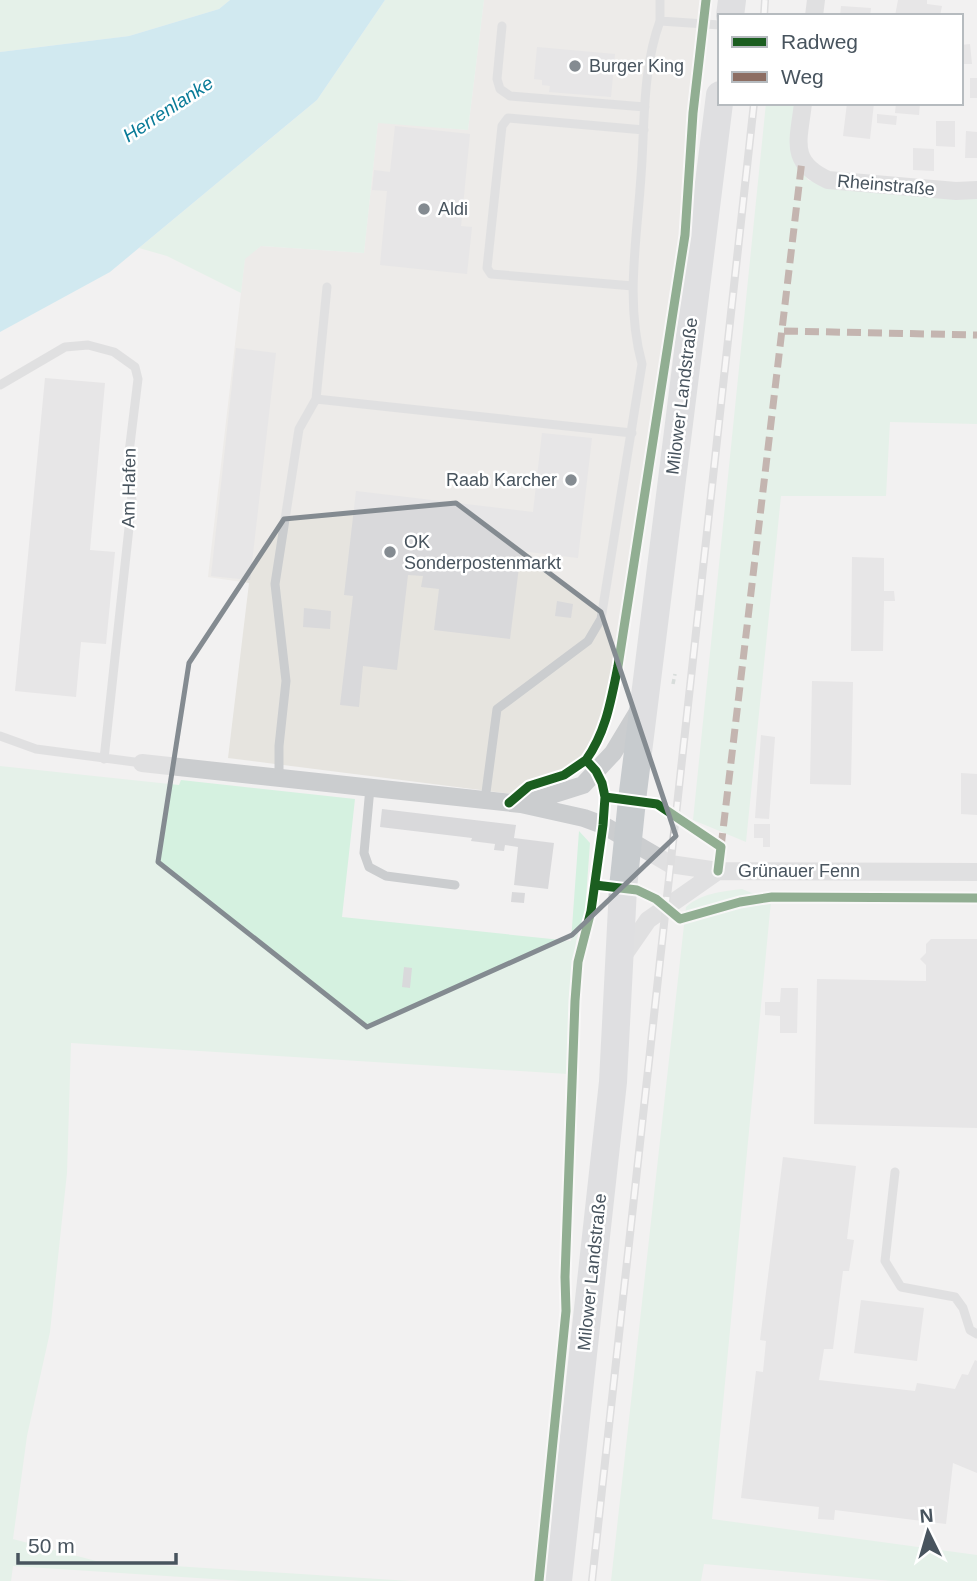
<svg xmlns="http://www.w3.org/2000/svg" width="977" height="1581" viewBox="0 0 977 1581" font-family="Arial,sans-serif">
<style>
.commercial{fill:#e6e4df}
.green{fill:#d5f1e0}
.water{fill:#a9e1f0}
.building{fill:#d9d9db}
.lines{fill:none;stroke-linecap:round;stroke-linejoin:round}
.path{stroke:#b9c5c1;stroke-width:3.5;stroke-dasharray:5 3.5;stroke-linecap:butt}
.lane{stroke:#cbcdcf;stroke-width:9}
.street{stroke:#cbcdcf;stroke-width:18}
.primary{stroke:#c7cbce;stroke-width:28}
.rail-casing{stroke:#c6c7c9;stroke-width:8}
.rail{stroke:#fff;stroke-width:5;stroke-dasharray:16;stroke-linecap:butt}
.quiet{stroke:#8d6e63;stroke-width:7;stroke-dasharray:14 7;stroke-linecap:butt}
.cycleway-casing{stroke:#fff;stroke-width:13}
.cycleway{stroke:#1b5e20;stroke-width:9}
.marked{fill:none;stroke:#848b91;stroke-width:5;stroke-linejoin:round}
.poi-dot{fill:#848b91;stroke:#fff;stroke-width:2.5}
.labels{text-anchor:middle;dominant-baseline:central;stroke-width:5;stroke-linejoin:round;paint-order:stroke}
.poi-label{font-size:18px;fill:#48545e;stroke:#fff;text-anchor:start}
.street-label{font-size:18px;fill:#48545e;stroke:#fff}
.water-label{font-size:19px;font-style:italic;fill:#097b98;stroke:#fff}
</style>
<rect width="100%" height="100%" fill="#f2f1f1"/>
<path class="commercial" d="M 484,0 L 706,0 L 691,115 L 681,238 L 606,716 L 590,751 L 562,773 L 524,783 L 512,794 L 228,758 L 249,583 L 208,577 L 245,258 L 261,246 L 364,253 L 378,122 L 468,130 Z"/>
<path class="green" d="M 0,0 L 230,0 L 219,9 L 129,36 L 0,52 Z
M 385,0 L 484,0 L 468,130 L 378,123 L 364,253 L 261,246 L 245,259 L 241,293 L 167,256 L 139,248 L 317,100 Z
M 766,103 L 795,103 L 798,165 L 808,180 L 827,186 L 977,197 L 977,424 L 890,422 L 886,496 L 781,496 L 746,842 L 693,820 Z
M 0,766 L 179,785 L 181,780 L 355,799 L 342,917 L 571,941 L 579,831 L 590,843 L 585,912 L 576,941 L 568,1074 L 71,1043 L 67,1173 L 50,1332 L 27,1436 L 13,1539 L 96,1561 L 410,1581 L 243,1581 L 13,1566 L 11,1581 L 0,1581 Z
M 742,889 L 771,901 L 712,1519 L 977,1555 L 977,1581 L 892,1581 L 704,1564 L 701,1581 L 611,1581 L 686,907 C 702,893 720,892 742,889 Z"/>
<path class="water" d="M 230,0 L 385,0 L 317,100 L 110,272 L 0,332 L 0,52 L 129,36 L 219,9 Z"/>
<path class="building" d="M 898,0 L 927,0 L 927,4 L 942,6 L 940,16 L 895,16 Z
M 841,6 L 871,8 L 870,16 L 840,16 Z
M 970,44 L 972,64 L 961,64 L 961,45 Z
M 537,47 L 615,54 L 611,97 L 549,92 L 550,86 L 542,85 L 542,80 L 534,79 Z
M 970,78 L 977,78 L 977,98 L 970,98 Z
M 847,103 L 874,103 L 870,139 L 843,136 Z
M 896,103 L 920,103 L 919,115 L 895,113 Z
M 877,114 L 897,116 L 896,125 L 877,123 Z
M 936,121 L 955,121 L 955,147 L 936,146 Z
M 395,126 L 470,134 L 461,226 L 472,227 L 467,274 L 380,265 L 387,191 L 372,190 L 374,170 L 390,172 Z
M 966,131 L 977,132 L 977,158 L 965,158 Z
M 913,148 L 934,149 L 934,171 L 913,170 Z
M 236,348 L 276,353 L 250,580 L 211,576 Z
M 45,378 L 105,383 L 90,550 L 115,552 L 106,644 L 81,642 L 76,697 L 15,691 Z
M 542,433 L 592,438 L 578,558 L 521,551 L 510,639 L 434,630 L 439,589 L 421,587 L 423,576 L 408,575 L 397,670 L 363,666 L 359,707 L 340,705 L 353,596 L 344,595 L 356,491 L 533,512 Z
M 852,557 L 884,558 L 884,591 L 894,591 L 895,601 L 884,601 L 883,651 L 851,651 Z
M 557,601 L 573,604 L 571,618 L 555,616 Z
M 304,608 L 331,611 L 330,629 L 303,627 Z
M 812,681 L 853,682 L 851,785 L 810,784 Z
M 761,735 L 775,737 L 769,819 L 755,818 Z
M 961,773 L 977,774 L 977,815 L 961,814 Z
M 382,809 L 516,825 L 514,838 L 554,843 L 548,889 L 514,885 L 518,847 L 505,845 L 504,851 L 494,850 L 495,844 L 471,841 L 472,838 L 380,827 Z
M 754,824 L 770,824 L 770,847 L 763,847 L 763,838 L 754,838 Z
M 512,892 L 525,893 L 524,903 L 511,902 Z
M 931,939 L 977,939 L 977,1128 L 814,1124 L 817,979 L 926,981 L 926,965 L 920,959 L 926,953 L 926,944 Z
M 404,967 L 412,968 L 410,988 L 402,987 Z
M 781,988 L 798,988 L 797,1033 L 780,1033 L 780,1016 L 765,1015 L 765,1002 L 780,1002 Z
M 783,1157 L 856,1166 L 847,1239 L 854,1240 L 849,1271 L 843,1271 L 833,1349 L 824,1349 L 819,1380 L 915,1391 L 917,1383 L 955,1389 L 962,1374 L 968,1375 L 975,1360 L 977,1361 L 977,1473 L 953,1463 L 946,1524 L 835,1510 L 834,1520 L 818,1519 L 819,1507 L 741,1498 L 756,1371 L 763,1372 L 766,1341 L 760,1340 Z
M 861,1300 L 924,1308 L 917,1361 L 854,1353 Z"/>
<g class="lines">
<path class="path" d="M 673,684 L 675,674"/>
<path class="lane" d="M 660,0 L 660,21
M 502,26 L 497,79 L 500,89 L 510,96 L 645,107
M 633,286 L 491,274 L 487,268 L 502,126 L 508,118 L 644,130
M 0,385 L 65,347 L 88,345 L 114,352 L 135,367 L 138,379 L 127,469 L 132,500 L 104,759
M 316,399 L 632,433
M 0,736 L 36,749 L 142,763
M 279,777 L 279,746 L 286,681 L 275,584 L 299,429 L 316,399 L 327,287
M 370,788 L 364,853 L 369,867 L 386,876 L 455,885
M 485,800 L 497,709 L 588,641 L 601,619 L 642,364 C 625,302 637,239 641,176 C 645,124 642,70 660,21 L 720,25
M 895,1172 L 885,1261 L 901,1287 L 955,1297 L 963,1308 L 970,1330 L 977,1334"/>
<path class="street" d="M 814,16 L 816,0
M 803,103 C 799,140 788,162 828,180 L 956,191 L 977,190
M 142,763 L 521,804 L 584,818 L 603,825 L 670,864 L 718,871 L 977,872
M 523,804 L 583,785 L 613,753 L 639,710
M 621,959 L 648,920 L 718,871"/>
<path class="primary" d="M 730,16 L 732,0
M 558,1581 L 613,1082 L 623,888 L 632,800 L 720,95"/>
<g class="rail-casing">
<path id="rail" d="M 764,16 L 765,0
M 592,1581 L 754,103"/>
</g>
<use href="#rail" class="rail"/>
<path class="quiet" d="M 784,331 L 977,335
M 721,847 L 802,160"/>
<g class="cycleway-casing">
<path id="cycleway" d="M 605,797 L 657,804 L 721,847 L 718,871
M 509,803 L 529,786 L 564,775 L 586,760
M 595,885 L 637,890 L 656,899 L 680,919 L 740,902 L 772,897 L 977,898
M 539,1581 L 566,1311 L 565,1277 L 575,1001 L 578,962 L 591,911 L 603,825 L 605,797 L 602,783 L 596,771 L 586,760 C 606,732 611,700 618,666 L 685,235 L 693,113 L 706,0"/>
</g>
<use href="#cycleway" class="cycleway"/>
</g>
<path d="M0 0H977V1581H0ZM 456,503 L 601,612 L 676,836 L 572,935 L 367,1027 L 158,862 L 189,663 L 284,519 Z" fill="#f2f1f1" fill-opacity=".55" fill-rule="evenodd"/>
<path class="marked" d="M 456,503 L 601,612 L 676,836 L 572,935 L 367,1027 L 158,862 L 189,663 L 284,519 Z"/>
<g class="poi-dot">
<circle cx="575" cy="66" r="7"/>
<circle cx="424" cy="209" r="7"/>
<circle cx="571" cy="480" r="7"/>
<circle cx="390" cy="552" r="7"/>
</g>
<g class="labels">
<g class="poi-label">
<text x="589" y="66">Burger King</text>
<text x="438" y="209">Aldi</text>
<text x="557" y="480" text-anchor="end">Raab Karcher</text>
<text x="404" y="542">OK<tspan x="404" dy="21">Sonderpostenmarkt</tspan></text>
</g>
<g class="street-label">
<text transform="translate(886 185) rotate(5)">Rheinstraße</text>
<text transform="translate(682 396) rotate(-83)">Milower Landstraße</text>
<text transform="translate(129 488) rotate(-89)">Am Hafen</text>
<text x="799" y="871">Grünauer Fenn</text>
<text transform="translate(592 1272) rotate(-84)">Milower Landstraße</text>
</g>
<g class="water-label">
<text transform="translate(168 109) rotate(-33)">Herrenlanke</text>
</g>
</g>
<rect x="718" y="14" width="245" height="91" fill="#ffffff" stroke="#b6bbbf" stroke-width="2"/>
<rect x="732" y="37" width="35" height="10" fill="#1b5e20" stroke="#b6bbbf" stroke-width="2"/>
<text x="781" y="49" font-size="21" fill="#48545e">Radweg</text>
<rect x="732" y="72" width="35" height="10" fill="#8d6e63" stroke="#b6bbbf" stroke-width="2"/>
<text x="781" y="84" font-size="21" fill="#48545e">Weg</text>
<g transform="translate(928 1532) rotate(355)" stroke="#ffffff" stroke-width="5" paint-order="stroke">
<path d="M0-5L12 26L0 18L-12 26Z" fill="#48545e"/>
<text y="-10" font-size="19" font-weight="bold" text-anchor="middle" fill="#48545e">N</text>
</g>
<path d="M18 1553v10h158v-10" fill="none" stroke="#48545e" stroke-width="3.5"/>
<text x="28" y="1553" font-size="21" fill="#48545e" stroke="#ffffff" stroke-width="5" paint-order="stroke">50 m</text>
</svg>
